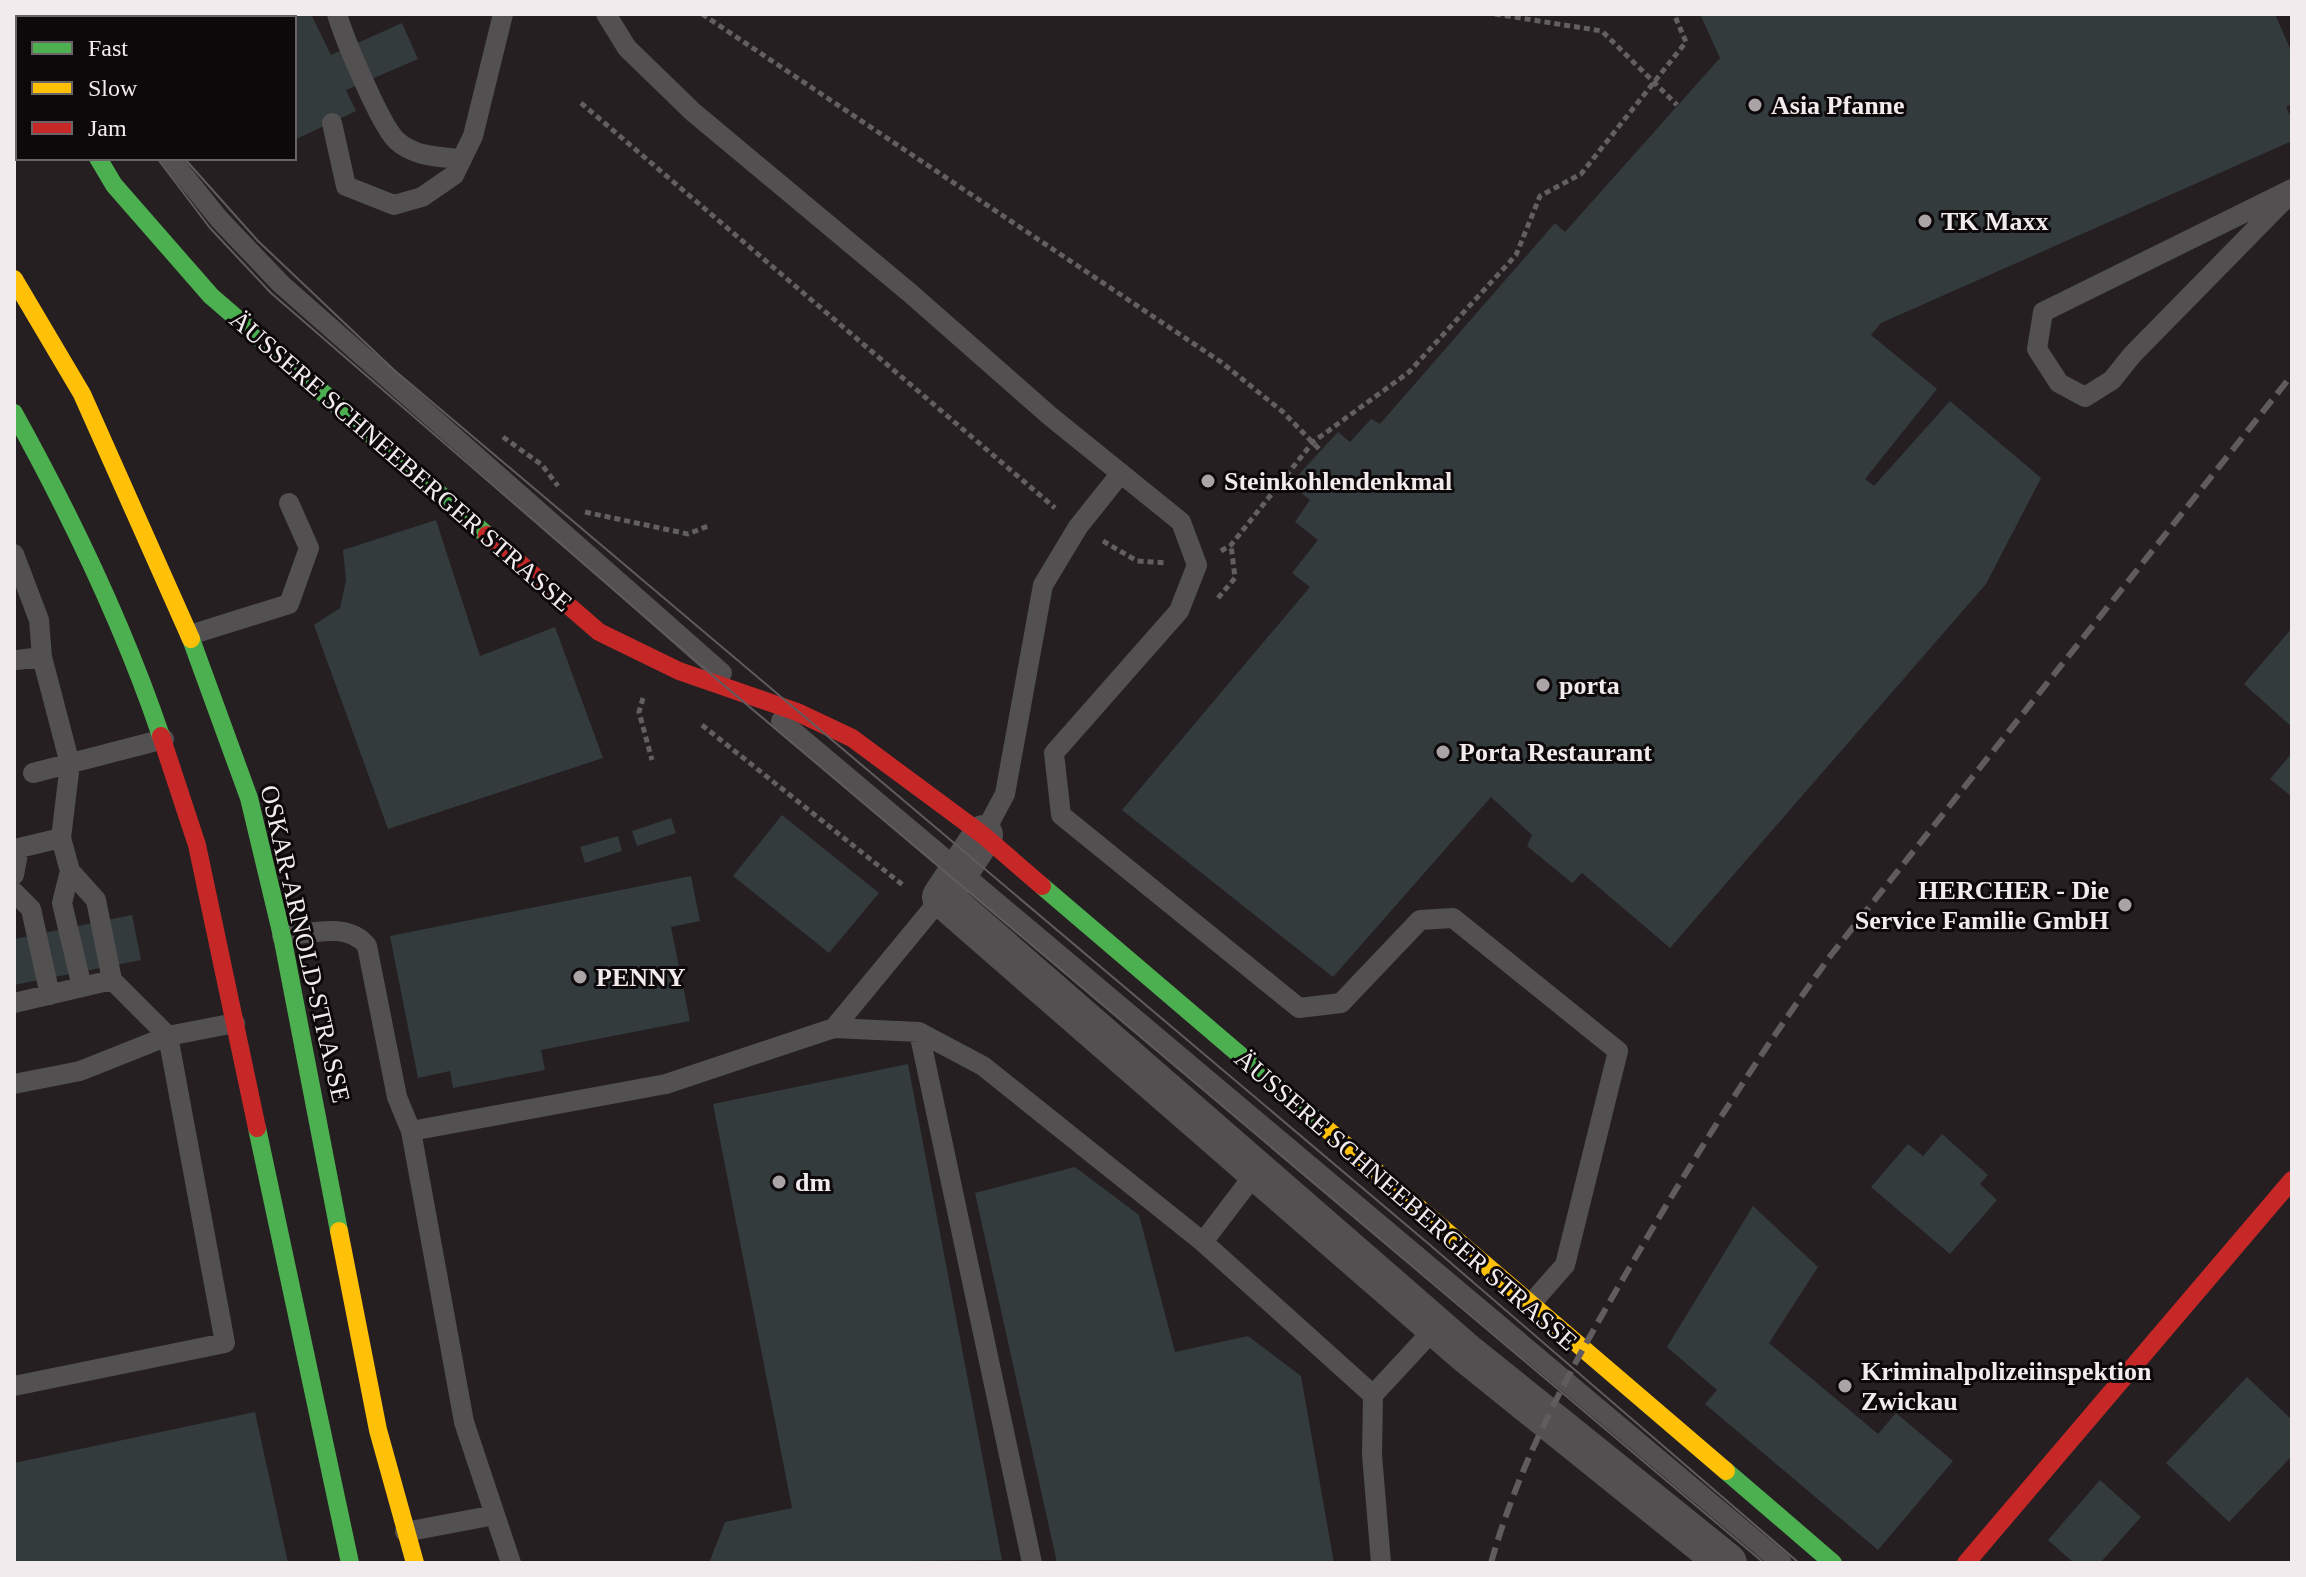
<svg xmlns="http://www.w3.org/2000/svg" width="2306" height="1577" viewBox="0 0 2306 1577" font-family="'Times New Roman',serif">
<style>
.building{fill:#333b3d}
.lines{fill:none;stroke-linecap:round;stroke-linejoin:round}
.path{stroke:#615f60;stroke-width:5;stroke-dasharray:6 4;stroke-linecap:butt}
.lane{stroke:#535051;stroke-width:20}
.street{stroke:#535051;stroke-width:40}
.fast{stroke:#4caf50;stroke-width:18}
.slow{stroke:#ffc107;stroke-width:18}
.jam{stroke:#c62828;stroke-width:18}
.tram{stroke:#605c5d;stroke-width:2}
.rail{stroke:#605c5d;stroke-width:6;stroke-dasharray:16 8;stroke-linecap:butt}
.poi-dot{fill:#aaa4a6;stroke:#0d090a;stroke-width:3}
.labels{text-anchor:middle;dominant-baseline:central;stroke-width:6;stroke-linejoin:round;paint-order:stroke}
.poi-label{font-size:26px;font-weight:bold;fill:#f2ebed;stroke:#0d090a;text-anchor:start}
.street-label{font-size:26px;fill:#f2ebed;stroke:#0d090a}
</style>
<rect width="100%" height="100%" fill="#251f21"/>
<path class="building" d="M 223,14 L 311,14 L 331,55 L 402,23 L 418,59 L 346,90 L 356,111 L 294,140 L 294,18 L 225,18 Z
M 1700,14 L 2275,14 L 2292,53 L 2292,104 L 2286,107 L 2292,120 L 2292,141 L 1881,323 L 1871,335 L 1937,389 L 1865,479 L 1874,486 L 1950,401 L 2041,478 L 1986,584 L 1670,948 L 1582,873 L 1572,883 L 1527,846 L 1532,835 L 1491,797 L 1333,977 L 1122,810 L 1310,587 L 1292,573 L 1318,540 L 1295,522 L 1310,500 L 1290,484 L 1338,432 L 1350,442 L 1371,419 L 1380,424 L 1555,223 L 1565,232 L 1720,58 Z
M 436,520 L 480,656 L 555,627 L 603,758 L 388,829 L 314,625 L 340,608 L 346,580 L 343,550 Z
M 2292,628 L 2292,727 L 2244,684 Z
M 2292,753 L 2292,797 L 2270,779 Z
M 782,815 L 879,893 L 829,953 L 733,876 Z
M 671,818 L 676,833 L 637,846 L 632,831 Z
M 618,836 L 622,851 L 585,863 L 580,847 Z
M 691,876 L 700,921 L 671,927 L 690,1021 L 541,1050 L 545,1070 L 453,1088 L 450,1071 L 418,1078 L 390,936 Z
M 132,915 L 141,960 L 14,985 L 14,939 Z
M 908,1064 L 1002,1560 L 709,1563 L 725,1522 L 792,1508 L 713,1104 Z
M 1942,1134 L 1988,1175 L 1980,1184 L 1997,1200 L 1950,1254 L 1871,1187 L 1908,1144 L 1923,1156 Z
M 1075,1167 L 1139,1215 L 1175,1352 L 1248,1336 L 1301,1376 L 1334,1563 L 1057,1563 L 975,1193 Z
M 1753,1206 L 1818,1267 L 1769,1343 L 1878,1434 L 1896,1413 L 1953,1461 L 1878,1550 L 1705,1404 L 1717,1390 L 1667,1347 Z
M 2247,1377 L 2292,1420 L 2292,1456 L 2229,1522 L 2166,1463 Z
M 255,1412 L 288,1563 L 14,1563 L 14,1463 Z
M 2100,1480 L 2141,1517 L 2100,1563 L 2074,1563 L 2048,1540 Z"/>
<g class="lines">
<path class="path" d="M 702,14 L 1221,362 L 1283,412 L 1321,451
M 1495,14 L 1602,31 L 1677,105
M 581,103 L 1055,508
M 503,437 L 542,465 L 558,486
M 585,512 L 688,534 L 708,526
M 1103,541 L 1137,561 L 1167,563
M 1221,551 L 1231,545 L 1313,442 L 1409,372 L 1516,255 L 1540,196 L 1581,174 L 1686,42 L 1674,14
M 1218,598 L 1235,578 L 1231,545
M 643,698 L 639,712 L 652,760
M 702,725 L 904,886"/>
<path class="lane" d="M 96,14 L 97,18
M 337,14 C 344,38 380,124 396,140 C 414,157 439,157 462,159
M 606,14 L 627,48 L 693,112 L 910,293 L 1050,416 L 1181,522 L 1197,565 L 1179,611 L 1054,753 L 1061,815 L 1299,1008 L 1341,1003 L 1420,920 L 1453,918 L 1618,1051 L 1565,1265 L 1529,1306
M 332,123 L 346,186 L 394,205 L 422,197 L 454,175 L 473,136 L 503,14
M 170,158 L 219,219 L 281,284 L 722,673
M 2292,189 L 2043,312 L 2037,349 L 2059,383 L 2085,397 L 2112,380 L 2132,355 L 2292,192
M 14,554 L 39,620 L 42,657
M 190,635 L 289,604 L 309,548 L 289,503
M 17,660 L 42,657 L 70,764 L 61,838 L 70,871 L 96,900 L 112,980
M 781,721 L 1782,1563
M 33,773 L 164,739
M 983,835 L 1005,794 L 1043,585 L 1078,527 L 1121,473
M 70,871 L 62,903 L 82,987
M 14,875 L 19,848 L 61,838
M 14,892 L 31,909 L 50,995
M 282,936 C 310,934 348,921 367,946 L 397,1097 L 411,1131
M 14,1003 L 112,980 L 168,1036 L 225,1343 L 14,1386
M 834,1028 L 942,897
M 919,1032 L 983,1066 L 1203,1242 L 1373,1395
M 14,1084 L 80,1071 L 168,1036 L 235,1023
M 1203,1242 L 1257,1171
M 405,1532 L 495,1515
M 511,1563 L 464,1422 L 411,1131 L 666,1084 L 834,1028 L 919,1032 L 1032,1563
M 1381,1563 L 1372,1455 L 1373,1395 L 1436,1327"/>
<path class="street" d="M 23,14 L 25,18
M 983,835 L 942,897 L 1466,1353 L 1727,1563"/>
<path class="fast" d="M 98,158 L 114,185 L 211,296 L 487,535
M 14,413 C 71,516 123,624 161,736
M 191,639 L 249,798 L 282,936 L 339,1231
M 1042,886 L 1322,1125
M 257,1128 L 350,1563
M 1726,1471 L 1833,1563"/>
<path class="slow" d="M 14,279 L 82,394 L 191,639
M 1322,1125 L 1726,1471
M 339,1231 L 378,1430 L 415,1563"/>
<path class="jam" d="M 487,535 L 599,632 L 679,671 L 797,712 L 852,738 L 983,835 L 1042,886
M 161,736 L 197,845 L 257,1128
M 1966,1563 L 2292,1180"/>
<path class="tram" d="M 85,14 L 86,18
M 108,14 L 110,18
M 157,158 L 210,228 L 271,293 L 726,687 L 1764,1563
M 184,158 L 258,241 L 394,370 L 1430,1245 L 1799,1563"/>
<path class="rail" d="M 1491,1563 C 1520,1459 1573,1364 1627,1272 C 1690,1163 1757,1057 1831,955 L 2292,375"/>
</g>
<g class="poi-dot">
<circle cx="1755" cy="105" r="8"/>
<circle cx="1925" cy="221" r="8"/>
<circle cx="1208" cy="481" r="8"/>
<circle cx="1543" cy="685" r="8"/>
<circle cx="1443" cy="752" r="8"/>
<circle cx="2125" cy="905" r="8"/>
<circle cx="580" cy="977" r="8"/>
<circle cx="779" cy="1182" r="8"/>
<circle cx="1845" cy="1386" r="8"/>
</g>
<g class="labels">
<g class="poi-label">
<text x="1771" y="105">Asia Pfanne</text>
<text x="1941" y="221">TK Maxx</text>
<text x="1224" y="481">Steinkohlendenkmal</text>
<text x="1559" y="685">porta</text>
<text x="1459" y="752">Porta Restaurant</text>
<text x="2109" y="890" text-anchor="end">HERCHER - Die<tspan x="2109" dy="30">Service Familie GmbH</tspan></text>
<text x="596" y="977">PENNY</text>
<text x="795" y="1182">dm</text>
<text x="1861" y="1371">Kriminalpolizeiinspektion<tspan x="1861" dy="30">Zwickau</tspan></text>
</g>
<g class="street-label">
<text transform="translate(401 461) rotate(41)">ÄUSSERE SCHNEEBERGER STRASSE</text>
<text transform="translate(305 944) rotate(77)">OSKAR-ARNOLD-STRASSE</text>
<text transform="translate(1406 1200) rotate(41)">ÄUSSERE SCHNEEBERGER STRASSE</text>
</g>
</g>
<rect width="2306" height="1577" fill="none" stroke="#f2ebed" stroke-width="32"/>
<rect x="16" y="16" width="280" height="144" fill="#0d090a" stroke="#696365" stroke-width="2"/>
<rect x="32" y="42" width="40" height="12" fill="#4caf50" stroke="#696365" stroke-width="2"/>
<text x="88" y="56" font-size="24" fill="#f2ebed">Fast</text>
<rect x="32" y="82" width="40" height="12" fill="#ffc107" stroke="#696365" stroke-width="2"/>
<text x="88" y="96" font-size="24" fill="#f2ebed">Slow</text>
<rect x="32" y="122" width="40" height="12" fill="#c62828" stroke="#696365" stroke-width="2"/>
<text x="88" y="136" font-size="24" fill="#f2ebed">Jam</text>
</svg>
